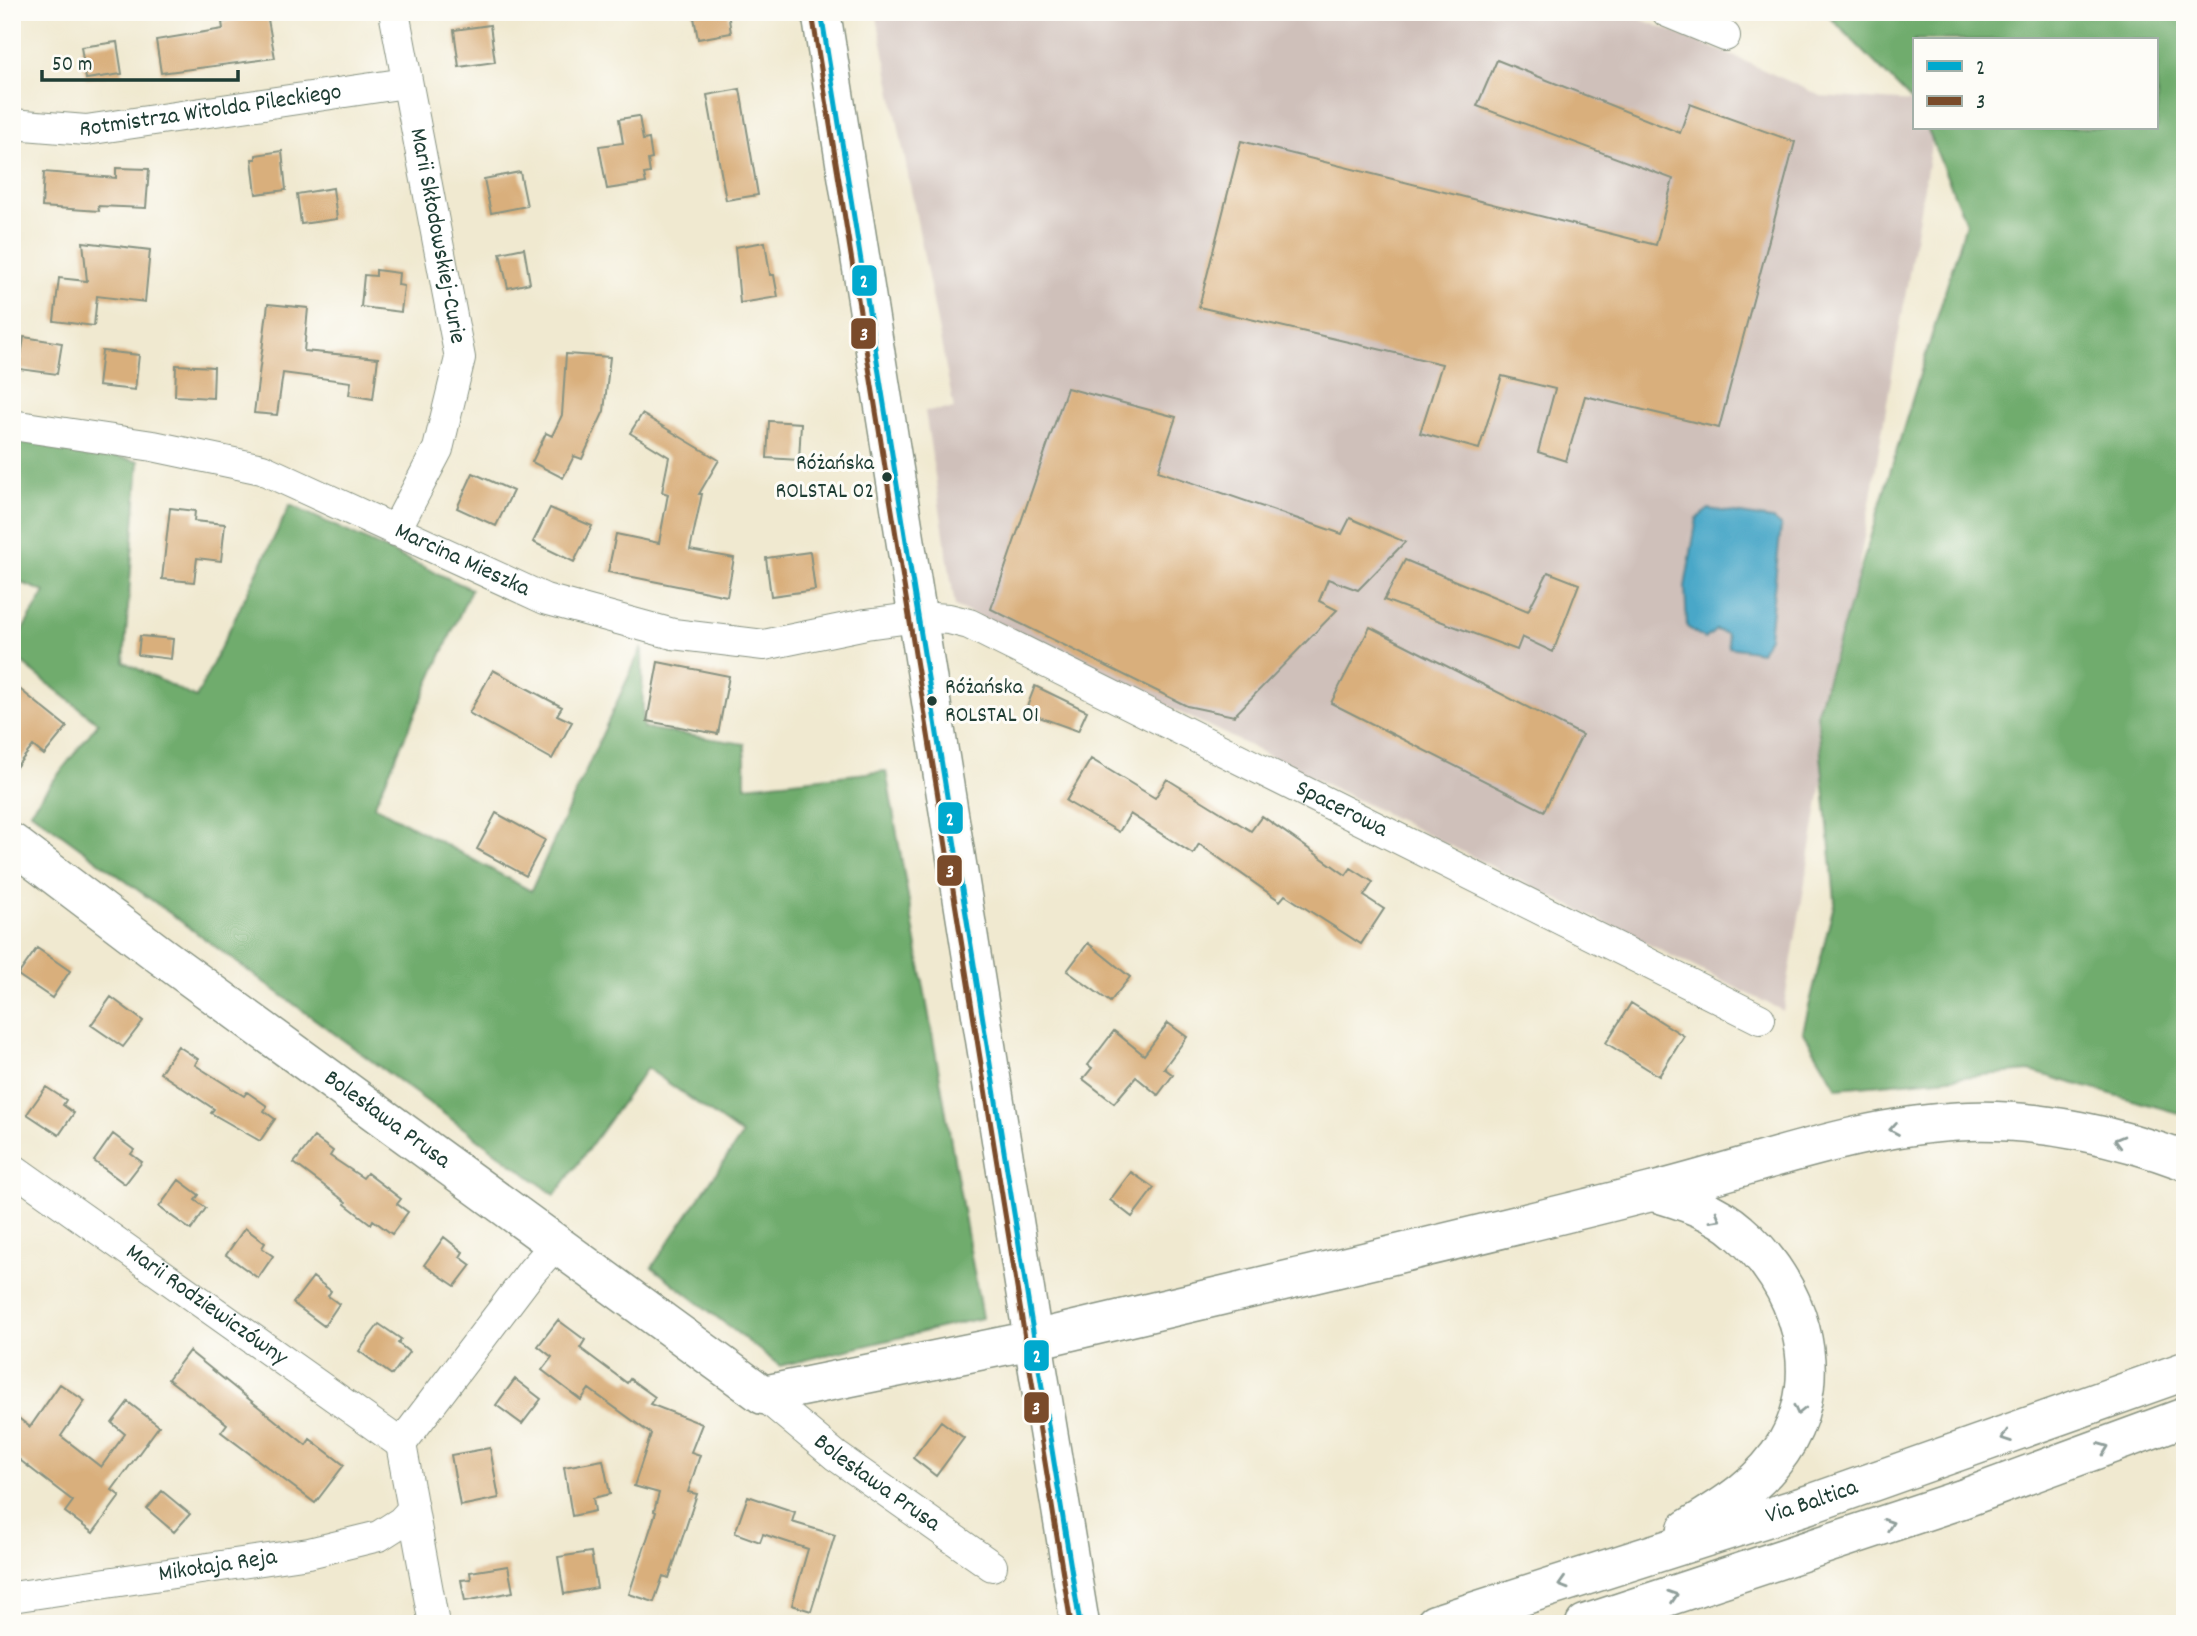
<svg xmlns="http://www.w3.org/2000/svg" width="2197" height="1636" viewBox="0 0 2197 1636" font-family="Dekko,sans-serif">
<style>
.industrial{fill:#cfc0ba}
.forest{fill:#6fac6d;stroke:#477450;stroke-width:2}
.water{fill:#4aa7c8;stroke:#34727e;stroke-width:2}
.building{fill:#d9af7b}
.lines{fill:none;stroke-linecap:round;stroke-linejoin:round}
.street-casing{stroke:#889382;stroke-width:32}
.secondary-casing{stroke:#889382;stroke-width:41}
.primary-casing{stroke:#889382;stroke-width:41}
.highway-casing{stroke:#889382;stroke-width:41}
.street{stroke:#fff;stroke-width:30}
.secondary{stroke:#fff;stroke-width:38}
.primary{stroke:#fff;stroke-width:38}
.highway{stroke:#fff;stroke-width:38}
.bus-1-casing{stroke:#fdfcf7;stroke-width:10}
.bus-2-casing{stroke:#fdfcf7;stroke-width:10}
.bus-1{stroke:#00a9ce;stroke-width:5}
.bus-2{stroke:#7a4b2a;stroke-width:5}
.oneway{stroke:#8f9e9a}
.bus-dot{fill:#1f3d34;stroke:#fdfcf7;stroke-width:2.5}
.labels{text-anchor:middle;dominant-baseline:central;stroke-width:6;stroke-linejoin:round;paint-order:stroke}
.bus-label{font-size:22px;fill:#1f3d34;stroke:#fdfcf7;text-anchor:end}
.street-label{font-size:24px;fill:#1f3d34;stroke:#fdfcf7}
.line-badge{stroke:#fdfcf7;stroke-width:2.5}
.badge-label{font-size:19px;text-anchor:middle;font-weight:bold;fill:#fff}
</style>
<rect width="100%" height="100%" fill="#fdfcf7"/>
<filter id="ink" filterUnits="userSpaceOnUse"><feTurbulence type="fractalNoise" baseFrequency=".0143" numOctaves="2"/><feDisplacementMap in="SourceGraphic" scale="14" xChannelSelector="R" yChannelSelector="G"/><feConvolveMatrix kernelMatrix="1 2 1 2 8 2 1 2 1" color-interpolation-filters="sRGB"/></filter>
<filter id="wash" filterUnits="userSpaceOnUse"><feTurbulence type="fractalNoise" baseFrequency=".00686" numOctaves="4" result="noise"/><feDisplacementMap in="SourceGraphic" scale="28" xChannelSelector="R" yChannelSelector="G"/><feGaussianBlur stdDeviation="1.57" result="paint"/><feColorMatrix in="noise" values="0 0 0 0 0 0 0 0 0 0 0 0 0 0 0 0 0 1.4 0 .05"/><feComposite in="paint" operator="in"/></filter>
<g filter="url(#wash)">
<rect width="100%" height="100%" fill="#f0e9d0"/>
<path class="industrial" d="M 876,12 L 1622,12 L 1722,51 L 1821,96 L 1915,102 L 1915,128 L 1934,128 L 1783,1011 L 1223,733 L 955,606 L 925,411 L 954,409 Z"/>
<path class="forest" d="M 1825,12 L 2185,12 L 2185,1115 L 2030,1071 L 1837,1088 L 1803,1031 L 1835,900 L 1817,712 L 1966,223 L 1927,128 L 2157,128 L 2157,40 L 1915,40 L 1915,104 Z
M 12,437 L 139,461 L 124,662 L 196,698 L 290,505 L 471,589 L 374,806 L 531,891 L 642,647 L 643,728 L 745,744 L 745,786 L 886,771 L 982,1318 L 780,1366 L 652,1267 L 742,1135 L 647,1068 L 555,1195 L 30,811 L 98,723 L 12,655 L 12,648 L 45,592 L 12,579 Z"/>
<path class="water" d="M 1709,509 L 1772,519 L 1781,526 L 1769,637 L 1761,652 L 1729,647 L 1727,634 L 1716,630 L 1705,639 L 1687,627 L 1685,587 L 1697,518 Z"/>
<g id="blocks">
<path class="building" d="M 693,12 L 728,12 L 731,33 L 698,39 Z
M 267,14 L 275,58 L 161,73 L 156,40 L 223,29 L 222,22 Z
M 490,25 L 495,62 L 459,67 L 454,30 Z
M 117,42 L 122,74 L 86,79 L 81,47 Z
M 1497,60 L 1680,133 L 1690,104 L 1795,142 L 1719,428 L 1585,396 L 1566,461 L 1538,452 L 1555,389 L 1502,376 L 1479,449 L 1420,433 L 1442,364 L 1199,307 L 1241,141 L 1656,245 L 1673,179 L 1477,106 Z
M 740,89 L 758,195 L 726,200 L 707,95 Z
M 639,116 L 643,140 L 649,139 L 652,159 L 648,160 L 650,173 L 644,174 L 646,183 L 607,189 L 599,146 L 623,143 L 619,119 Z
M 282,151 L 286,190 L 256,194 L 252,159 L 256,159 L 256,155 Z
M 116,168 L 149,169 L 146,208 L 98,206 L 99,211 L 42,207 L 44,172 L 116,178 Z
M 520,172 L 527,206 L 491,213 L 484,179 Z
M 333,188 L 337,219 L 301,224 L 297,194 Z
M 83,242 L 150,250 L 145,302 L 97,296 L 94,326 L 54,321 L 59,278 L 87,281 Z
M 765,242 L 770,275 L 774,275 L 778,297 L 740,303 L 735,247 Z
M 524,248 L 530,283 L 508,288 L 500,253 Z
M 376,270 L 399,273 L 398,285 L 404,286 L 401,312 L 361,307 L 364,275 L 376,276 Z
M 268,304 L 308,308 L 304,351 L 378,358 L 373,399 L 349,395 L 351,382 L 283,373 L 277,415 L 254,413 Z
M 24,337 L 62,343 L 57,374 L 19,369 Z
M 102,351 L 139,355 L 135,390 L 98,386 Z
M 566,354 L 610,357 L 604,411 L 582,459 L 574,456 L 563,478 L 532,462 L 546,433 L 552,436 L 562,415 Z
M 176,365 L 214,367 L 213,398 L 175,396 Z
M 1067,388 L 1176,417 L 1158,471 L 1342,534 L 1350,518 L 1405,542 L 1358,590 L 1328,579 L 1319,601 L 1337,610 L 1234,716 L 1187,706 L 991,609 Z
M 642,414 L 719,460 L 699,494 L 702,494 L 690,550 L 734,558 L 727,596 L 608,572 L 616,534 L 659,543 L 668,494 L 662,492 L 669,457 L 630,433 Z
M 769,421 L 801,423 L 799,460 L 767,458 Z
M 473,473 L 513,491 L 496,526 L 457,508 Z
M 170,508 L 195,511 L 194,521 L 225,524 L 221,561 L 197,558 L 194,582 L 162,579 Z
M 550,508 L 592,526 L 574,562 L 533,542 Z
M 810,552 L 815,590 L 771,596 L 766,558 Z
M 1405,560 L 1528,611 L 1548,572 L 1579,584 L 1553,652 L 1522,637 L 1517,650 L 1384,600 Z
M 1370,627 L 1582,735 L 1544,811 L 1331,703 Z
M 140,636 L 173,639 L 171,659 L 138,655 Z
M 658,662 L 729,676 L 718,734 L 647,721 Z
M 493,670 L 562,707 L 557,715 L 572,722 L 552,759 L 469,713 Z
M 12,683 L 67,727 L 44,755 L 33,746 L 12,772 Z
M 1035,686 L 1087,711 L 1078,731 L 1025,712 Z
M 1091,759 L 1155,798 L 1167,779 L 1251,831 L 1262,816 L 1346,875 L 1351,868 L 1373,882 L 1364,896 L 1384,909 L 1361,944 L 1285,895 L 1280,901 L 1199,844 L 1193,854 L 1130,814 L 1119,832 L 1066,801 Z
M 496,813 L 545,840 L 526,876 L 477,849 Z
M 1088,943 L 1130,977 L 1110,1002 L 1067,971 Z
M 37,948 L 70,971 L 52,998 L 18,975 Z
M 111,997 L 143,1021 L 123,1047 L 91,1025 Z
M 1631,1003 L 1684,1036 L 1659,1076 L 1606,1043 Z
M 1168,1023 L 1187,1037 L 1164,1068 L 1173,1075 L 1158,1095 L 1136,1077 L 1114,1103 L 1083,1079 L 1092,1068 L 1088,1065 L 1114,1031 L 1144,1055 Z
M 178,1046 L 198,1059 L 195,1065 L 244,1096 L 247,1092 L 267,1106 L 264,1111 L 275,1119 L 260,1141 L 211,1113 L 214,1109 L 160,1073 Z
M 46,1087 L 66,1100 L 63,1105 L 74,1113 L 59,1135 L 27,1114 Z
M 113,1134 L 134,1150 L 131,1154 L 142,1162 L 125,1184 L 94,1161 Z
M 314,1137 L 333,1151 L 330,1156 L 363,1178 L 367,1173 L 401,1199 L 397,1204 L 408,1212 L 392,1234 L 373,1220 L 371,1224 L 359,1215 L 345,1204 L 346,1202 L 294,1163 Z
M 1131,1172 L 1154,1188 L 1132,1217 L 1110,1200 Z
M 179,1180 L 199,1195 L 195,1200 L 206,1208 L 191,1230 L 159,1207 Z
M 245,1228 L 265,1243 L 262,1248 L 273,1256 L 258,1278 L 226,1255 Z
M 444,1237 L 463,1252 L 460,1257 L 471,1265 L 455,1286 L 424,1265 Z
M 313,1277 L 331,1291 L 328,1296 L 339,1304 L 324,1326 L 293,1303 Z
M 558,1320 L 585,1340 L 580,1348 L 627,1383 L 630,1379 L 655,1397 L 650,1404 L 702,1424 L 691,1452 L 700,1455 L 688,1492 L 697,1494 L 669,1578 L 663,1576 L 654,1602 L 629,1594 L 656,1512 L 654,1511 L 659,1493 L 634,1486 L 651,1434 L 589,1389 L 581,1400 L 542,1370 L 552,1357 L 538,1346 Z
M 379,1324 L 401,1339 L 398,1343 L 409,1352 L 392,1375 L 359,1351 Z
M 189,1351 L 306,1445 L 310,1439 L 344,1465 L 315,1503 L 221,1432 L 227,1424 L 168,1379 Z
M 515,1379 L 541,1399 L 522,1424 L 496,1405 Z
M 60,1384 L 85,1401 L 61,1436 L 101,1467 L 125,1434 L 112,1423 L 128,1402 L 159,1426 L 112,1490 L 120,1496 L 93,1533 L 65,1512 L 73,1501 L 12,1454 L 12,1413 L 30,1427 Z
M 941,1421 L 964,1438 L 936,1476 L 913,1458 Z
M 490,1448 L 499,1498 L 460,1506 L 451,1455 Z
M 603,1460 L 610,1494 L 593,1498 L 595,1511 L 572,1516 L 564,1467 Z
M 162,1491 L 190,1514 L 174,1532 L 147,1509 Z
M 748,1496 L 795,1512 L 792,1522 L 835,1535 L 811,1611 L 792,1605 L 808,1549 L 763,1534 L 760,1542 L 735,1533 Z
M 591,1552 L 597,1588 L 564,1594 L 558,1557 Z
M 508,1566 L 513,1592 L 465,1601 L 461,1580 L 471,1579 L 470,1572 Z"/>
</g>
</g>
<g filter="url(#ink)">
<use href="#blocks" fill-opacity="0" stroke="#889382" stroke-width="2"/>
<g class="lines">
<g class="street-casing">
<g id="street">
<path id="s1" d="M 394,12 L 460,358 L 438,449 L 395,531"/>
<path d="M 1667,12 L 1725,36"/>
<path id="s2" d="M 12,124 L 86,130 L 406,83"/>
<path id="s3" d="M 12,425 L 153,446 L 262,469 L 545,599 L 673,634 L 764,645 L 866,624 L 918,617 L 949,619 L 969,624 L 1760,1019"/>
<path id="s4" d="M 12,1168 L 401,1444"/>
<path id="s5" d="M 763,1395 L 836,1456 L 992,1566"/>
<path id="s6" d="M 12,1597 L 309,1553 L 379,1536 L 401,1522 L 413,1509"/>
<path d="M 434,1624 L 401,1444 L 532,1271 L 556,1244"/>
</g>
</g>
<g class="secondary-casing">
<g id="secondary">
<path id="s7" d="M 12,843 L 160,955 L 763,1395 L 1033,1340 L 821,12"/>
</g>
</g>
<g class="primary-casing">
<path id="primary" d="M 1033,1340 L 1080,1624"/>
</g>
<g class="highway-casing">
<g id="highway">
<path d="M 1653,1192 C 1682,1200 1716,1211 1739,1232 C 1799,1283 1827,1371 1787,1442 C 1764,1482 1725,1506 1687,1529"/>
<path d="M 1033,1340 C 1239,1291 1446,1244 1651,1192 C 1756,1166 1861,1124 1970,1121 C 2041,1119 2118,1136 2185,1161"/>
<path id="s8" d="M 1435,1624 L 1813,1503 L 2185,1371"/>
<path d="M 1585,1624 L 1962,1499 L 2185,1417"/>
</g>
</g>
<use href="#street" class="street"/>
<use href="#secondary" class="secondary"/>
<use href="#primary" class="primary"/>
<use href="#highway" class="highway"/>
<g class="bus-1-casing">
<path id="bus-1" d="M 821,12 L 1080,1624"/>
</g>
<g class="bus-2-casing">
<path id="bus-2" d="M 812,13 L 1071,1624"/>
</g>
<use href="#bus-1" class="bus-1"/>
<use href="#bus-2" class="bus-2"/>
</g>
<defs><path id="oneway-chevron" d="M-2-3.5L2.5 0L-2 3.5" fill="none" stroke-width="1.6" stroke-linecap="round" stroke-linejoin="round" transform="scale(1.75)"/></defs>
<g class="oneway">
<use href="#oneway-chevron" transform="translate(1894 1129) rotate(170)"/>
<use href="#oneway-chevron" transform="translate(2119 1141) rotate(-165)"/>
<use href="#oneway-chevron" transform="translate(1716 1218) rotate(30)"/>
<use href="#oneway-chevron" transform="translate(1799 1410) rotate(103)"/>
<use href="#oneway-chevron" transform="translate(2006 1437) rotate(160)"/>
<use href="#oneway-chevron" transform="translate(2104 1448) rotate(-21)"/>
<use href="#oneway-chevron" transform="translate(1889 1524) rotate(-19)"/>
<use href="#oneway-chevron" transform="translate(1563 1584) rotate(163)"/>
<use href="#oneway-chevron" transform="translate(1673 1596) rotate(-18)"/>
</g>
</g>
<g class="bus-dot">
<circle cx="887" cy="477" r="6"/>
<circle cx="932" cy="701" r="6"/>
</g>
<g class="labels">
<g class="bus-label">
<text x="874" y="464">Różańska<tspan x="874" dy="28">ROLSTAL 02</tspan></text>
<text x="945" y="688" text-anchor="start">Różańska<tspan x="945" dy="28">ROLSTAL 01</tspan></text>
</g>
<g class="street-label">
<text stroke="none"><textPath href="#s2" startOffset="200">Rotmistrza Witolda Pileckiego</textPath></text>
<text stroke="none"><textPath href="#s1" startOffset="228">Marii Skłodowskiej-Curie</textPath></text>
<text stroke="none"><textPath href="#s3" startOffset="474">Marcina Mieszka</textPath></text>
<text stroke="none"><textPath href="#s3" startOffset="1414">Spacerowa</textPath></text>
<text stroke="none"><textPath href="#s7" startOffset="466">Bolesława Prusa</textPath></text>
<text stroke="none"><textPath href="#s4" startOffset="238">Marii Rodziewiczówny</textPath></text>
<text stroke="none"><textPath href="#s5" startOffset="144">Bolesława Prusa</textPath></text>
<text stroke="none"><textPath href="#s8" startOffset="396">Via Baltica</textPath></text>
<text stroke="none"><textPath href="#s6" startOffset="208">Mikołaja Reja</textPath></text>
</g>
</g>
<g class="line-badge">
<rect x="851" y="264" width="27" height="33" rx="7" fill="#00a9ce"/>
<rect x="850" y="317" width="27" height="33" rx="7" fill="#7a4b2a"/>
<rect x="937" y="801" width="27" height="34" rx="7" fill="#00a9ce"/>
<rect x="936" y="854" width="27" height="33" rx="7" fill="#7a4b2a"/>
<rect x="1023" y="1339" width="27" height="33" rx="7" fill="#00a9ce"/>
<rect x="1023" y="1391" width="27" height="33" rx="7" fill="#7a4b2a"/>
</g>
<g class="badge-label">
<text x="864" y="287">2</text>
<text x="864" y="340">3</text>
<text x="950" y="825">2</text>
<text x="950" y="877">3</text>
<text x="1037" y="1362">2</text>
<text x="1036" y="1414">3</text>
</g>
<rect width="2197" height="1636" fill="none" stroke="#fdfcf7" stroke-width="42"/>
<rect x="1913" y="38" width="245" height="91" fill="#fdfcf7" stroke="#a4b0a9" stroke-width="2"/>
<rect x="1927" y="61" width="35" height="10" fill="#00a9ce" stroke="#a4b0a9" stroke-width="2"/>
<text x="1976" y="74" font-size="21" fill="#1f3d34">2</text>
<rect x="1927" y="96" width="35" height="10" fill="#7a4b2a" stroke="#a4b0a9" stroke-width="2"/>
<text x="1976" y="108" font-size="21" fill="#1f3d34">3</text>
<path d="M42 70v10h196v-10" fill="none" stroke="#1f3d34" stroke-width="3.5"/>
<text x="52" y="70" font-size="21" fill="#1f3d34" stroke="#fdfcf7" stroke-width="5" paint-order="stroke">50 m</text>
</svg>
